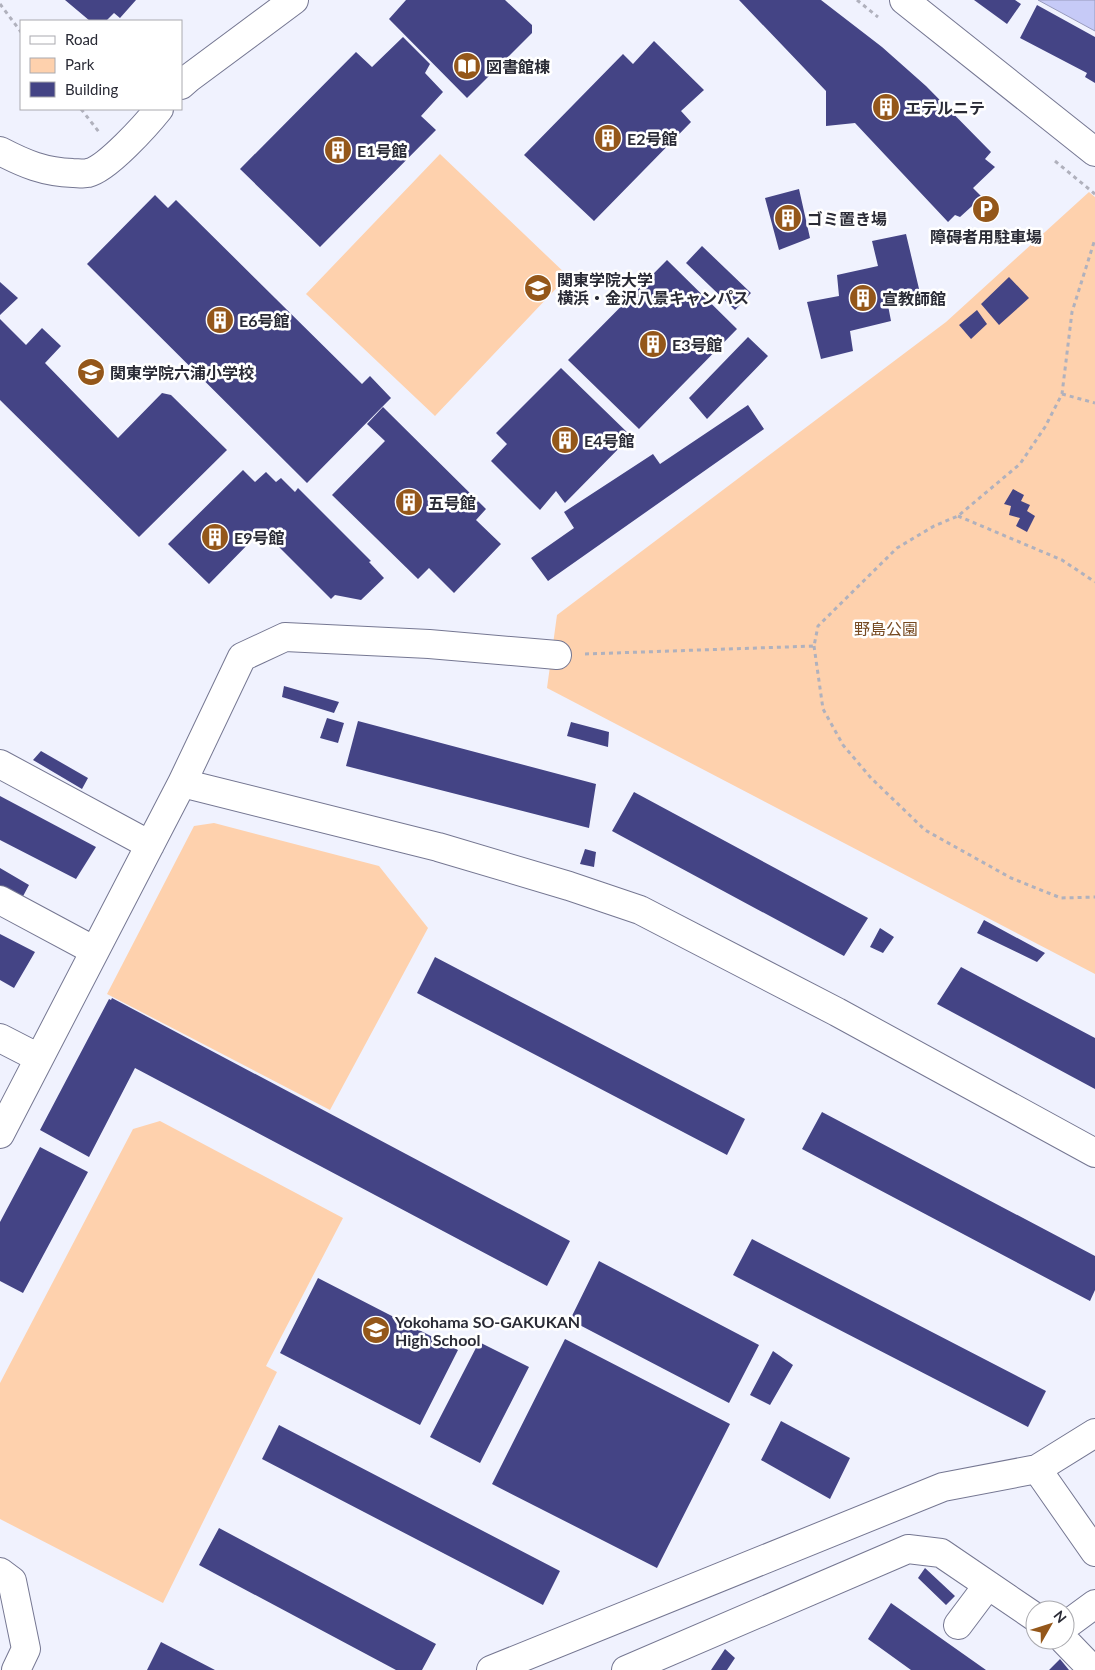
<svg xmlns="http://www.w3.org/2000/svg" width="1095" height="1670" viewBox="0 0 1095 1670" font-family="Lato,'Noto Sans JP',sans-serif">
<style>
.green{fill:#fed1ad}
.water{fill:#c6caf7;stroke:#979abd}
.building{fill:#444485}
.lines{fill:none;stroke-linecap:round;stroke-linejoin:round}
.minor-casing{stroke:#757792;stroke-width:30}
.path{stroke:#b0b1bd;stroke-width:3;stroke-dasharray:4 4;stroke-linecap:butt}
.minor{stroke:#fff;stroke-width:28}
.labels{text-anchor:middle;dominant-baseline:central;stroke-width:5;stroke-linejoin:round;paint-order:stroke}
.poi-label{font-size:16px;font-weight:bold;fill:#2a2b36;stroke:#fff;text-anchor:start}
.park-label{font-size:16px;fill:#764a22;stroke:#fff}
</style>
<rect width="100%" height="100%" fill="#f0f2fe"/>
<path class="green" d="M 440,154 L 568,276 L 435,416 L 306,294 Z
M 1089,192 L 1095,197 L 1095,974 L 547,688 L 557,615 L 946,322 Z
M 214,823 L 379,866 L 428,928 L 330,1110 L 107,994 L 194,826 Z
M 160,1121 L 343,1218 L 266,1366 L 277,1372 L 163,1603 L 0,1519 L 0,1383 L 133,1129 Z"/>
<path class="water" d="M 1038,0 L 1095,0 L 1095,31 Z"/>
<path class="building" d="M 65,0 L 136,0 L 120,18 L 114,13 L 106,21 L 90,21 Z
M 406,0 L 505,0 L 532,25 L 532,33 L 467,98 L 389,19 Z
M 739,0 L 821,0 L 882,47 L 926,86 L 991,152 L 985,159 L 995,167 L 973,188 L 982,197 L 960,217 L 955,215 L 948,222 L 855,123 L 826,126 L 826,91 Z
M 974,0 L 1015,0 L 1021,4 L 1007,24 Z
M 1037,5 L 1095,37 L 1095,83 L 1085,77 L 1087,73 L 1020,38 Z
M 403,37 L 430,64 L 425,73 L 443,92 L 421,116 L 436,130 L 320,247 L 240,169 L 356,52 L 372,67 Z
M 654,41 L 704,90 L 681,111 L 691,122 L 594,221 L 524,155 L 623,54 L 633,64 Z
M 799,189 L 810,238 L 779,250 L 765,198 Z
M 155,195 L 168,208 L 176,200 L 362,384 L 370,376 L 391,398 L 307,483 L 87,264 Z
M 906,234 L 920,293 L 887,300 L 891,321 L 850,331 L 853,351 L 821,359 L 807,302 L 839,296 L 837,275 L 878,266 L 872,241 Z
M 702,246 L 751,293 L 735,310 L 686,263 Z
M 667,260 L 737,329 L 639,429 L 568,360 Z
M 1009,277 L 1029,298 L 999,325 L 981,304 Z
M 0,282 L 18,298 L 0,315 Z
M 977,310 L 987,324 L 971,339 L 959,325 Z
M 0,319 L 26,345 L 42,328 L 61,346 L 45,363 L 118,438 L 162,393 L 171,395 L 227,450 L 139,537 L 0,400 Z
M 748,337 L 768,356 L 707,419 L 689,398 Z
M 561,368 L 631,436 L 565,503 L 556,491 L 540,510 L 491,461 L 507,444 L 496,433 Z
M 748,405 L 764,429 L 548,581 L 531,558 L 574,528 L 564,512 L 653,454 L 660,464 Z
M 383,407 L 486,509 L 476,520 L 501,544 L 454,593 L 429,568 L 418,579 L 332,495 L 385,441 L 367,424 Z
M 243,470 L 255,482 L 266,472 L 276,482 L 281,478 L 295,492 L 298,488 L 371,561 L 369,562 L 384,578 L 361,600 L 335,595 L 331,599 L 262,530 L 209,584 L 168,544 Z
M 1013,489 L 1024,495 L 1021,501 L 1030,505 L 1027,511 L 1035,516 L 1027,532 L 1016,526 L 1020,518 L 1009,515 L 1011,506 L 1004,504 Z
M 284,686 L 339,702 L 334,713 L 282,697 Z
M 327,718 L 344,723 L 338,743 L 320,738 Z
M 358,721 L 596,784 L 589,828 L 346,766 Z
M 571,722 L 609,732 L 608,747 L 567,736 Z
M 41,751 L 88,778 L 82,789 L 33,760 Z
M 634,792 L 868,918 L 844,956 L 612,831 Z
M 0,796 L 96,847 L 76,879 L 0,840 Z
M 585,849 L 596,852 L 594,867 L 580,864 Z
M 0,868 L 29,885 L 21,900 L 0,887 Z
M 984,920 L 1045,953 L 1037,962 L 977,933 Z
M 880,928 L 894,937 L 883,953 L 870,947 Z
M 0,934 L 35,952 L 14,988 L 0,980 Z
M 435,957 L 745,1119 L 727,1155 L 417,993 Z
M 961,967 L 1095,1038 L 1095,1089 L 937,1004 Z
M 112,998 L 570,1241 L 547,1286 L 135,1068 L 89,1157 L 40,1130 L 109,999 L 111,1000 Z
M 822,1112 L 1095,1256 L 1095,1290 L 1090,1301 L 802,1149 Z
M 40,1147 L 88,1172 L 23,1293 L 0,1281 L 0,1222 Z
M 752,1239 L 1046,1391 L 1028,1427 L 733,1275 Z
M 599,1261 L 759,1345 L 729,1403 L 570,1320 Z
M 318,1278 L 458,1350 L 420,1425 L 280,1353 Z
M 565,1339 L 730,1424 L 657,1568 L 492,1484 Z
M 479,1342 L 529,1367 L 480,1463 L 430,1437 Z
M 773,1351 L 793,1365 L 770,1405 L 750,1395 Z
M 781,1421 L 850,1458 L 830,1499 L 761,1460 Z
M 279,1425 L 560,1571 L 543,1605 L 262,1459 Z
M 219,1528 L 436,1644 L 422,1670 L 396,1670 L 199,1565 Z
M 925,1568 L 955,1596 L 946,1605 L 918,1578 Z
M 891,1603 L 986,1670 L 911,1670 L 868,1639 Z
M 161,1642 L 215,1670 L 147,1670 Z
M 725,1649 L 735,1658 L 727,1670 L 711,1670 Z
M 1060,1659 L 1069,1670 L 1049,1670 Z"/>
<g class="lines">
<g class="minor-casing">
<path id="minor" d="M 904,0 L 1095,152
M 181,85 L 189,78 L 294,0
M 0,151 C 25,164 44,172 73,173 C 77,173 84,174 88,173 C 107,169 147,124 159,109
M 0,764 L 150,845
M 182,783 L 242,657 L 285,637 L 429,644 L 557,655
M 0,900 L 95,951
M 0,1038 L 39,1058
M 0,1134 L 182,783 L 438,847 L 569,886 L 640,910 L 837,1012 L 1095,1153
M 1037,1469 L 1095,1552
M 0,1572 L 12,1581 L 26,1649 L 16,1670
M 958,1625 L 988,1585
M 1065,1626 L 1095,1604
M 1064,1640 L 1093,1670
M 491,1670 L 943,1487 L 1037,1469 L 1095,1433
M 626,1670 L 908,1549 L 941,1553 L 1035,1617"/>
</g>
<path class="path" d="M 857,0 L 878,17
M 0,4 L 21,32
M 81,109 L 99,132
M 1055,161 L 1095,194
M 1062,394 L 1095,403
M 958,516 L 1062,560 L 1095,582
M 814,646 L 823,709 L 843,745 L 871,778 L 925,830 L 1011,878 L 1061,898 L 1095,897
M 585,654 L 814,646 L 818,626 L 897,548 L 934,526 L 958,516 L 1020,464 L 1045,427 L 1062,394 L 1072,312 L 1095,239"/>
<use href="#minor" class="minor"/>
</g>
<defs>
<g id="library-disc" transform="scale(1.4375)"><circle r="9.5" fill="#94571a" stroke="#fff"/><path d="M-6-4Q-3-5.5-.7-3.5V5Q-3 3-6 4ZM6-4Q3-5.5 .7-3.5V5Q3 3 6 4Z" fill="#fff"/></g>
<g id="building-disc" transform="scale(1.4375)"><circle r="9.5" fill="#94571a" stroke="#fff"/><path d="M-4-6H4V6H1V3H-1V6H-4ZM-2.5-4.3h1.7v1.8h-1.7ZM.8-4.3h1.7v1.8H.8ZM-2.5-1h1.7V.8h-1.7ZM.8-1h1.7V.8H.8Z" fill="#fff"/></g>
<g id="parking-disc" transform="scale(1.4375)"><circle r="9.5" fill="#94571a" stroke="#fff"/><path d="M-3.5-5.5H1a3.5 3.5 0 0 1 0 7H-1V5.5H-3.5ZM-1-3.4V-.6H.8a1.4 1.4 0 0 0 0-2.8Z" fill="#fff"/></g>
<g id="university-disc" transform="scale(1.4375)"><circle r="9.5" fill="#94571a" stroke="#fff"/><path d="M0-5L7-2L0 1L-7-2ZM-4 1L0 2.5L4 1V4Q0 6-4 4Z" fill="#fff"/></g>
<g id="school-disc" transform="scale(1.4375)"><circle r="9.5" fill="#94571a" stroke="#fff"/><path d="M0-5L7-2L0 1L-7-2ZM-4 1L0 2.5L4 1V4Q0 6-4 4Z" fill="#fff"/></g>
</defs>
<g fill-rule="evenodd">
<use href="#library-disc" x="467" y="66"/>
<use href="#building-disc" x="886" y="107"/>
<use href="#building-disc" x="608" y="138"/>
<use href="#building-disc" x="338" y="150"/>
<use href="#parking-disc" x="986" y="209"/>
<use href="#building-disc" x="788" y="218"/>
<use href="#university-disc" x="538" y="288"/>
<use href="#building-disc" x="863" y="298"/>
<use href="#building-disc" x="220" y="320"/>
<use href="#building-disc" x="653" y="344"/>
<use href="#school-disc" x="91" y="372"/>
<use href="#building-disc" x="565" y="440"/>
<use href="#building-disc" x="409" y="502"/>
<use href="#building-disc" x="215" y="537"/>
<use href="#school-disc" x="376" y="1330"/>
</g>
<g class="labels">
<g class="poi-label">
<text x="486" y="66">図書館棟</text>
<text x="905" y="107">エテルニテ</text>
<text x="627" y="138">E2号館</text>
<text x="357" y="150">E1号館</text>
<text x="807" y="218">ゴミ置き場</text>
<text x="986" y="236" text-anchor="middle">障碍者用駐車場</text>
<text x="557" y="279">関東学院大学<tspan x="557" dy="18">横浜・金沢八景キャンパス</tspan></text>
<text x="882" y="298">宣教師館</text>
<text x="239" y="320">E6号館</text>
<text x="672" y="344">E3号館</text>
<text x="110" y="372">関東学院六浦小学校</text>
<text x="584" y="440">E4号館</text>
<text x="428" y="502">五号館</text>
<text x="234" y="537">E9号館</text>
<text x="395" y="1321">Yokohama SO-GAKUKAN<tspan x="395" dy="18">High School</tspan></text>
</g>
<g class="park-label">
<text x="886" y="628">野島公園</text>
</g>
</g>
<rect x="20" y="20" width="162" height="90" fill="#ffffff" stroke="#aaaaaf"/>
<rect x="30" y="36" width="25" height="8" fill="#ffffff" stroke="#aaaaaf"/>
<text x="65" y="45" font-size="15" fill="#2a2b36">Road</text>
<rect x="30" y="58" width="25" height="15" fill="#fed1ad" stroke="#aaaaaf"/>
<text x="65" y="70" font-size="15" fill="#2a2b36">Park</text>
<rect x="30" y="82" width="25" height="15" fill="#444485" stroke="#aaaaaf"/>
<text x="65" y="95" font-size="15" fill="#2a2b36">Building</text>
<g transform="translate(1050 1625) rotate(51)"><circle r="24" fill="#ffffff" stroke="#aaaaaf"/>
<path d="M0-4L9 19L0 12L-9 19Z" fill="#94571a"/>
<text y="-8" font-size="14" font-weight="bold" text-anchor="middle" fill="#2a2b36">N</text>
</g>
</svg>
